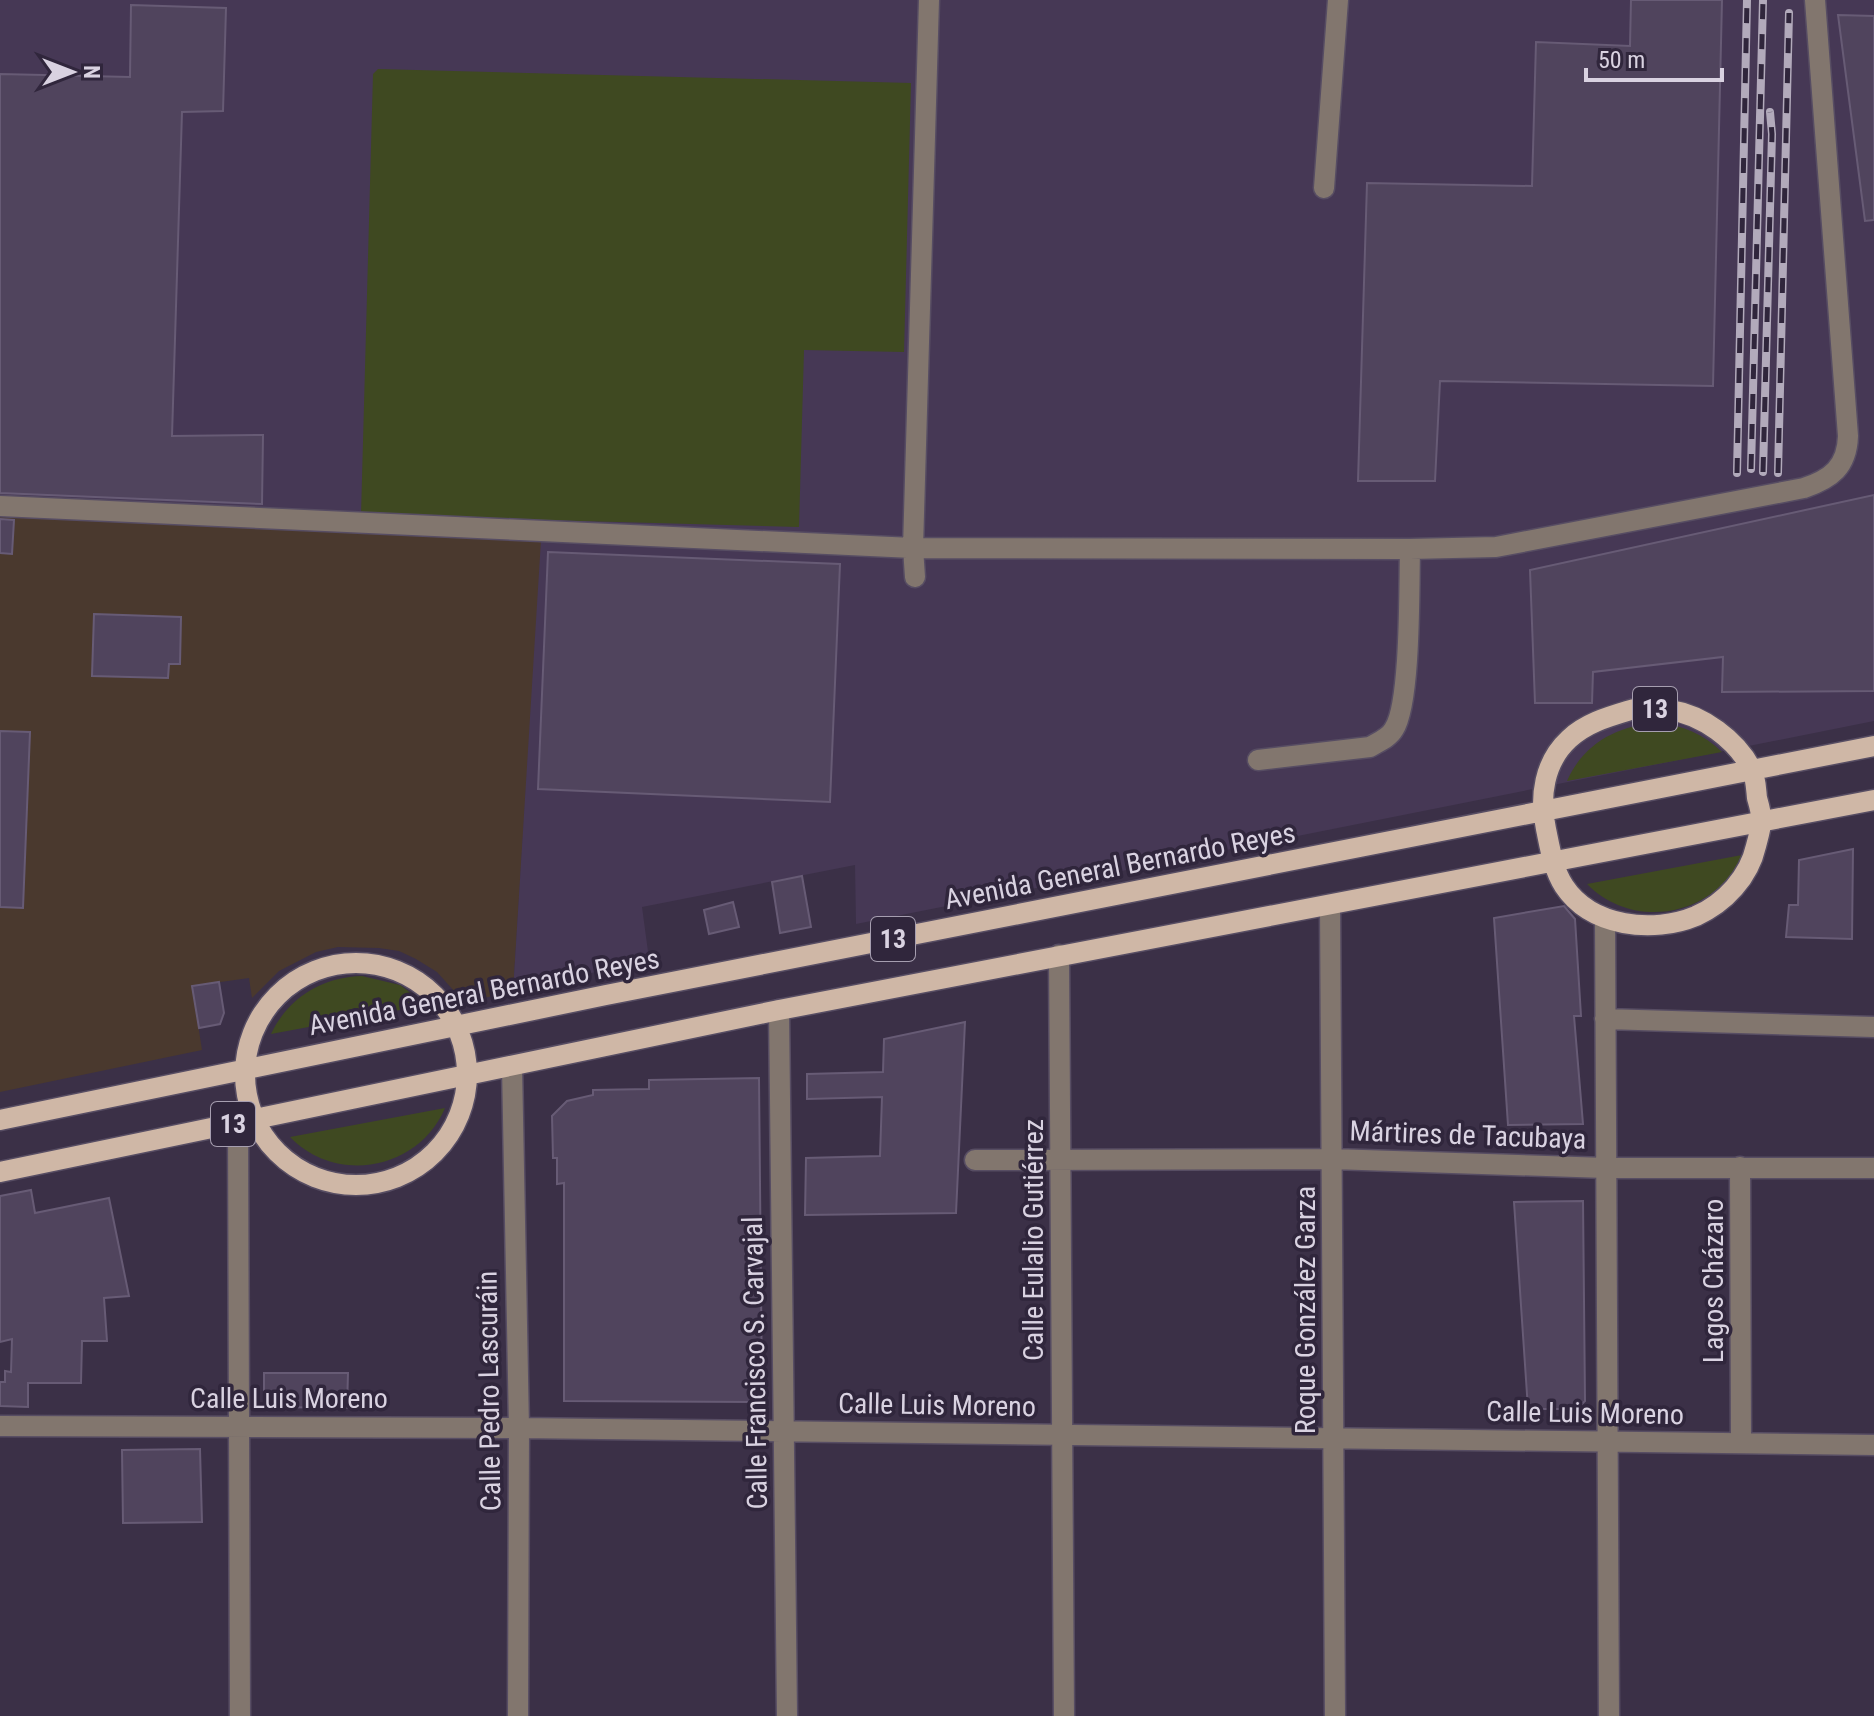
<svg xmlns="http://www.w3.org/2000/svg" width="1874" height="1716" viewBox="0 0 1874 1716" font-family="'Roboto Condensed',sans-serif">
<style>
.commercial{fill:#4a392e}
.built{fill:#463855}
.green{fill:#3f4921}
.building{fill:#50445d;stroke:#675b75;stroke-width:2}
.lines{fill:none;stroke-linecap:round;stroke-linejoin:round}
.minor-casing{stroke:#574d63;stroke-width:23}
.major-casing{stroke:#574d63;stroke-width:23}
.minor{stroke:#82766e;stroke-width:20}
.major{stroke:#cfb7a6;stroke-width:20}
.rail-casing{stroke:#b2aabb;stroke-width:8}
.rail{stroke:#30263c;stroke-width:5;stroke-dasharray:15;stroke-linecap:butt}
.labels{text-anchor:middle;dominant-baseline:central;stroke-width:7;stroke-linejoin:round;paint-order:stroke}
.shield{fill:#30263c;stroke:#a69eb0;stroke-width:2}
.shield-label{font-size:26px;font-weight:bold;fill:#d9d2e1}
.street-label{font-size:28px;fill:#d9d2e1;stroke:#30263c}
</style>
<rect width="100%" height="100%" fill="#3b3047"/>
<path class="commercial" d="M 0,516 L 542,540 L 513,992 L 464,1002 L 437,972 L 416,959 L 399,951 L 379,948 L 338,947 L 316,952 L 279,971 L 252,998 L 249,978 L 192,986 L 202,1050 L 0,1092 Z"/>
<path class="built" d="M 0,0 L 1874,0 L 1874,721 L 856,924 L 855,865 L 642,907 L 649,959 L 513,992 L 541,540 L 0,517 Z"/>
<path class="green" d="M 378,69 L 911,83 L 904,352 L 804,350 L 799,527 L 361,515 L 373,74 Z
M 1657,723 C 1682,725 1704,734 1722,752 L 1567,781 C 1583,744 1618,725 1657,723 Z
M 1742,855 C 1716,916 1634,932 1587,884 Z
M 362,976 L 400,985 L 427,1005 L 271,1034 C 288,998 322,977 362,976 Z
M 445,1108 C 419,1170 336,1185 290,1137 Z"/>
<path class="building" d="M 1631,0 L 1722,0 L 1713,386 L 1440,381 L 1435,481 L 1358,481 L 1367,183 L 1532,186 L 1536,42 L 1630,46 Z
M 131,5 L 226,8 L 223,111 L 182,112 L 172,436 L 263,435 L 262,504 L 0,493 L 0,74 L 130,77 Z
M 1838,15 L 1874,16 L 1874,220 L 1865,221 Z
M 1874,495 L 1874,691 L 1722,692 L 1723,657 L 1593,672 L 1592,703 L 1535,703 L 1530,570 Z
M 0,519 L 14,520 L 12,554 L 0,553 Z
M 548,552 L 840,564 L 830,802 L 538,789 Z
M 94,614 L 181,617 L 180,664 L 169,664 L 168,678 L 92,676 Z
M 0,731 L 30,732 L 23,908 L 0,907 Z
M 1853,849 L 1852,939 L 1786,937 L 1789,905 L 1798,905 L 1799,860 Z
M 802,876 L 811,927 L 780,933 L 772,882 Z
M 733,902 L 739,927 L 709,934 L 704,910 Z
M 1564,906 L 1575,919 L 1581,1016 L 1574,1016 L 1583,1124 L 1508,1125 L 1494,918 Z
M 219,982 L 224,1013 L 220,1024 L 199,1028 L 192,986 Z
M 965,1022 L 956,1213 L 805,1215 L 806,1158 L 880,1156 L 882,1097 L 807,1099 L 807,1074 L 883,1072 L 884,1039 Z
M 759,1078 L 762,1393 L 754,1402 L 564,1401 L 564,1183 L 557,1184 L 557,1158 L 553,1158 L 552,1116 L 567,1101 L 593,1095 L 593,1090 L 649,1089 L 649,1080 Z
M 31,1190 L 35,1213 L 109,1198 L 129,1296 L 104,1298 L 107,1341 L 82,1341 L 81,1383 L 28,1383 L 28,1407 L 0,1406 L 0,1382 L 5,1382 L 5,1371 L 11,1372 L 12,1339 L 0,1342 L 0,1196 Z
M 1583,1201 L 1585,1401 L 1577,1409 L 1528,1409 L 1514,1202 Z
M 264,1373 L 348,1373 L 347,1408 L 274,1407 L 264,1396 Z
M 200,1449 L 202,1522 L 123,1523 L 122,1450 Z"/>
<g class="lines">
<g class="minor-casing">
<path id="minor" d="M 1324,188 L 1338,0
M 0,506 L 913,548 L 1410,549
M 915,577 L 913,548 L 929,0
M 1258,760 L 1370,747 C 1378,742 1389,738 1394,729 C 1411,703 1409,585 1410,549 L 1496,547 L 1804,488 C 1831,479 1847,467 1848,436 L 1815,0
M 1330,905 L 1335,1716
M 1605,918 L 1609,1716
M 1059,955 L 1064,1716
M 779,1010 L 787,1716
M 1605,1019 L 1874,1027
M 512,1066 L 519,1428 L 518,1716
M 238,1123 L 240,1716
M 975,1160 L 1332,1159 L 1606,1168 L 1874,1168
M 1740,1167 L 1741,1443
M 0,1426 L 519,1428 L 1874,1445"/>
</g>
<g class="major-casing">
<path id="major" d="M 1634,709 C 1646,709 1659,708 1670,710 C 1703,715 1736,740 1751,768 C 1756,777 1756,789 1757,798 C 1759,805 1762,814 1761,822 C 1761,829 1758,838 1756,846 C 1749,877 1725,903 1696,916 C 1653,934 1591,927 1564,886 C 1553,869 1550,848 1546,829 C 1539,797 1544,762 1569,739 C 1587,722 1611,716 1634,709 Z
M245 1074a111 111 0 1 1 222 0a111 111 0 1 1-222 0Z
M 0,1120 L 606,995 L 1874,746
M 0,1172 L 779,1010 L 1874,800"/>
</g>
<use href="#minor" class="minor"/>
<use href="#major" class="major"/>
<g class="rail-casing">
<path id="rail" d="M 1751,469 L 1763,0
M 1763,472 L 1772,134 L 1770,112
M 1737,473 L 1747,0
M 1778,473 L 1789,13"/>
</g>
<use href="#rail" class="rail"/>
</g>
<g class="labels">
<g class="shield">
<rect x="1633" y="687" width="44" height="44" rx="6"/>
<rect x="871" y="917" width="44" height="44" rx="6"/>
<rect x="211" y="1102" width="44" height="44" rx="6"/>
</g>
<g class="shield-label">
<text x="1655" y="709">13</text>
<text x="893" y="939">13</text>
<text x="233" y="1124">13</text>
</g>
<g class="street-label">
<text transform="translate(1120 866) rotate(-11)">Avenida General Bernardo Reyes</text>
<text transform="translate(484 992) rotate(-11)">Avenida General Bernardo Reyes</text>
<text transform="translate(1468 1135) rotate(2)">Mártires de Tacubaya</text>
<text transform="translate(1033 1240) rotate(-90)">Calle Eulalio Gutiérrez</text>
<text transform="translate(1713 1281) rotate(-90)">Lagos Cházaro</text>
<text transform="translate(1305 1310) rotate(-90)">Roque González Garza</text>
<text transform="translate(755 1363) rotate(-91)">Calle Francisco S. Carvajal</text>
<text transform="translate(489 1391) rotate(-91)">Calle Pedro Lascuráin</text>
<text x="289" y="1398">Calle Luis Moreno</text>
<text transform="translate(937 1405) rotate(1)">Calle Luis Moreno</text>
<text transform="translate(1585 1413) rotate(1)">Calle Luis Moreno</text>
</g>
</g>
<g transform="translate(72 72) rotate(90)" stroke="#30263c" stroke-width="6" paint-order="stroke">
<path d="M0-6L14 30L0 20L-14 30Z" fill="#d9d2e1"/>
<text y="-12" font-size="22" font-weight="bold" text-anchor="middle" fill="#d9d2e1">N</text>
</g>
<path d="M1586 68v12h136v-12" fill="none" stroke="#d9d2e1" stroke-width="4"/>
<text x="1598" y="68" font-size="24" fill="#d9d2e1" stroke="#30263c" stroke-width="6" paint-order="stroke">50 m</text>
</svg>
